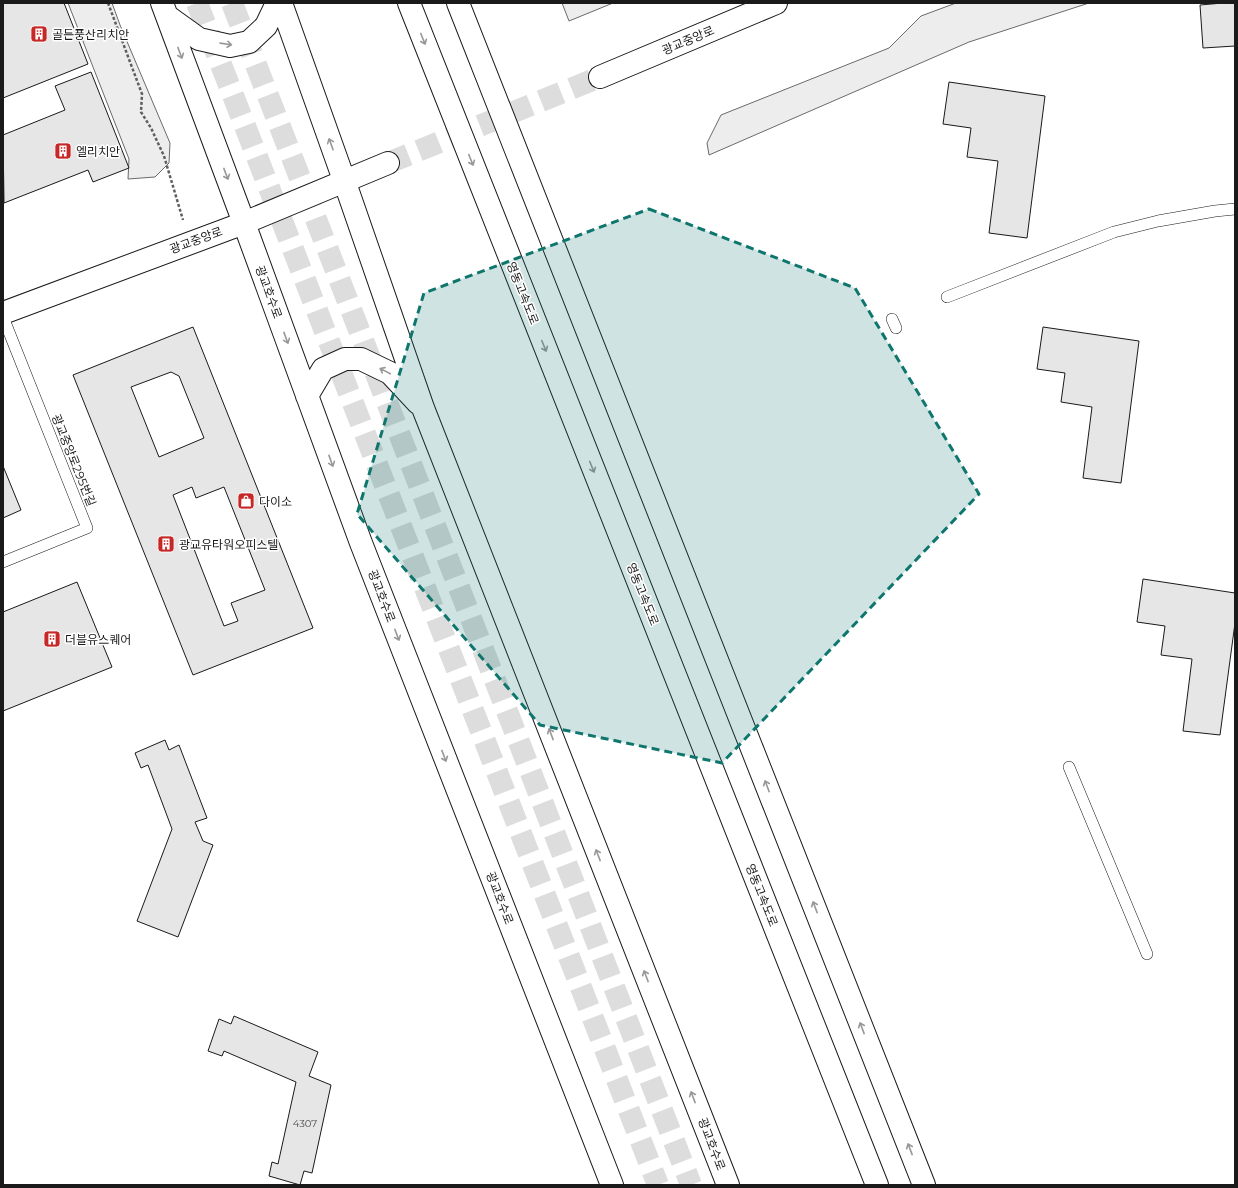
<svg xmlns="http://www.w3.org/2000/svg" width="1238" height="1188" viewBox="0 0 1238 1188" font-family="Montserrat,'Noto Sans KR',sans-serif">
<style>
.built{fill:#ededed;stroke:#6a6a6a}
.building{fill:#e6e6e6;stroke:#1a1a1a;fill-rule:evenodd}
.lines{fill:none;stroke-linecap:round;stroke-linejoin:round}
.secondary-tunnel{stroke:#ddd;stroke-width:22;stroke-dasharray:22 11;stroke-linecap:butt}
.highway-tunnel{stroke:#ddd;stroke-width:22;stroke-dasharray:22 11;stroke-linecap:butt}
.lane-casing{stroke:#1a1a1a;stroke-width:12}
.secondary-casing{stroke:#1a1a1a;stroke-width:24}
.highway-casing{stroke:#1a1a1a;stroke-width:24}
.path{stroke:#5f5f5f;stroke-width:2.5;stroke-dasharray:3 2;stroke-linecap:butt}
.lane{stroke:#fff;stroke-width:11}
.secondary{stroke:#fff;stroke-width:22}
.highway{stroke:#fff;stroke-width:22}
.oneway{stroke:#989898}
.marked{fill:#0f766e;fill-opacity:0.2;stroke:#0f766e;stroke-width:3;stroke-dasharray:8 5;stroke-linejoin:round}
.labels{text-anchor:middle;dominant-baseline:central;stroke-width:3;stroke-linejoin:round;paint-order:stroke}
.number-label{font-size:10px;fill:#4d4d4d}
.poi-label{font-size:12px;fill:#1a1a1a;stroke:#fff;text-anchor:start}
.street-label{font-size:12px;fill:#1a1a1a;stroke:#fff}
</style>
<rect width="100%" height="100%" fill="#fff"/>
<path class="built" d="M 68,3 L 112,3 L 120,25 L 170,143 L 169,163 L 155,177 L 128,179 L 129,159 Z
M 562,3 L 613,3 L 569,21 Z
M 956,3 L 1089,3 L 969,42 L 709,155 L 707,143 L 721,115 L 889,48 L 921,16 Z"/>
<path class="building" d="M 3,3 L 64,3 L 88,64 L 3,98 Z
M 1223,3 L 1235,3 L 1235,46 L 1203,48 L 1200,5 Z
M 91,72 L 129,168 L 93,182 L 88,170 L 4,203 L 3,135 L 65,110 L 55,86 Z
M 949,82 L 1045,96 L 1027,238 L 989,233 L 998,161 L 967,157 L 971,128 L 943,124 Z
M 193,327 L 313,628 L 193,675 L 73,375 ZM 171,372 L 179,376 L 204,438 L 159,457 L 131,387 ZM 192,487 L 196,498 L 224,487 L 265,590 L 231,603 L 238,621 L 224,626 L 173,495 Z
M 1043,327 L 1139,341 L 1121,483 L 1083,478 L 1092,407 L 1061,402 L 1065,373 L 1037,369 Z
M 3,466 L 21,510 L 3,518 Z
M 1143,579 L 1235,593 L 1235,623 L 1220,735 L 1183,731 L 1192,659 L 1161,655 L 1165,626 L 1137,622 Z
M 77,582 L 112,667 L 3,711 L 3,612 Z
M 165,740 L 169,750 L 179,745 L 207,818 L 195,822 L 203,841 L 213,845 L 178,937 L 137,921 L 172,829 L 148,765 L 141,768 L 135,753 Z
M 234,1016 L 318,1052 L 309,1076 L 331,1085 L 312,1173 L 304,1171 L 300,1185 L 269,1176 L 272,1162 L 278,1164 L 296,1082 L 224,1051 L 222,1056 L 208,1051 L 219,1019 L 231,1024 Z"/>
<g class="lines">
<path class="secondary-tunnel" d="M 388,163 L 600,77"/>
<path class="highway-tunnel" d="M 197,3 L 658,1185
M 232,3 L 691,1185"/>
<g class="lane-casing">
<path id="lane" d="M 947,297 L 1114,232 L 1158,221 L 1215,211 L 1235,209
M 3,317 L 87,528 L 3,562
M 892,319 L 896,328
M 1069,767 L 1147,954"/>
</g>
<g class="secondary-casing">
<path id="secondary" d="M 600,77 L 776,3
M 3,313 L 244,223 L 388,163"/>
</g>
<g class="highway-casing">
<path id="highway" d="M 162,3 L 244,223 L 361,543 L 612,1185
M 281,3 L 344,180 L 423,408 L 728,1185
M 409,3 L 877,1185
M 458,3 L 924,1185
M 167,16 L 199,39 L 230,46 L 249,42 L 266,26 L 277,3
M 307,396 L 323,369 L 345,359 L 361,359 L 390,373 L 418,403"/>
</g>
<path class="path" d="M 108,3 L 142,94 L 141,112 L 151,128 L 164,156 L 183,220"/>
<use href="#lane" class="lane"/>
<use href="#secondary" class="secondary"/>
<use href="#highway" class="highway"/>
</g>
<defs><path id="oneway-shaft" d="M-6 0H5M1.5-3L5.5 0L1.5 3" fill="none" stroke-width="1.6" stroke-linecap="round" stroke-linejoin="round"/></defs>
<g class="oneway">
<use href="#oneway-shaft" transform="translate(423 39) rotate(68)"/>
<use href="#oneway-shaft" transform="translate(226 44) rotate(8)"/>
<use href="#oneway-shaft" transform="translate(180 53) rotate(69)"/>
<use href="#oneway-shaft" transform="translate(331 144) rotate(-110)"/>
<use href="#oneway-shaft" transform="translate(471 160) rotate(68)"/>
<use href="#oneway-shaft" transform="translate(226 174) rotate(69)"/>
<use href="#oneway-shaft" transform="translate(286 338) rotate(70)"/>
<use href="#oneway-shaft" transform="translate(544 346) rotate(68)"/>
<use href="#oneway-shaft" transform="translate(385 371) rotate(-152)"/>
<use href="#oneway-shaft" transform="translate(331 461) rotate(70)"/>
<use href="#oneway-shaft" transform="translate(592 467) rotate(68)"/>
<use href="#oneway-shaft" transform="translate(397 635) rotate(69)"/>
<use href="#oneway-shaft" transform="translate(551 734) rotate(-111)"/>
<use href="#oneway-shaft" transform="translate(444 756) rotate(69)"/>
<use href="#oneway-shaft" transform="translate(767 786) rotate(-111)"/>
<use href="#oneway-shaft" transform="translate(598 855) rotate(-111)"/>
<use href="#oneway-shaft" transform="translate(815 907) rotate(-111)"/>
<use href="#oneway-shaft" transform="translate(646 976) rotate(-111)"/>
<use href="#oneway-shaft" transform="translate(862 1028) rotate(-111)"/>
<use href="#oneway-shaft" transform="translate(693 1097) rotate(-111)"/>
<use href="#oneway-shaft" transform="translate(910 1149) rotate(-111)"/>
</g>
<path class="marked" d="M 649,209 L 855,288 L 979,494 L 722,763 L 540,725 L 357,514 L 424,293 Z"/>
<defs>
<g id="building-square" transform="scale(0.9)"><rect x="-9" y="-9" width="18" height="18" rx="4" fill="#c62828" stroke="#fff"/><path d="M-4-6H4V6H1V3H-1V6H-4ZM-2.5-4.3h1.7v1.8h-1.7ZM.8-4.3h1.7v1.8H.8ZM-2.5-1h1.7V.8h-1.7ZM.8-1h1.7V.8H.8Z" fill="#fff"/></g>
<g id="shop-square" transform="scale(0.9)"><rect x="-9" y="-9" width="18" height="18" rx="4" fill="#c62828" stroke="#fff"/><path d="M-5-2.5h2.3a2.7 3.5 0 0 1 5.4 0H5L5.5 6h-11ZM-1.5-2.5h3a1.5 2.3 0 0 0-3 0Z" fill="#fff"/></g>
</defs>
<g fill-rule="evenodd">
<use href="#building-square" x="39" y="34"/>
<use href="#building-square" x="63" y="151"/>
<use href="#shop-square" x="246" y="501"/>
<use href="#building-square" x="166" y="544"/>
<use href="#building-square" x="52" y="639"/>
</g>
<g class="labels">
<g class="number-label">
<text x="305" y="1123">4307</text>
</g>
<g class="poi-label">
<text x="52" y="34">골든풍산리치안</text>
<text x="76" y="151">엘리치안</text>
<text x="259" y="501">다이소</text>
<text x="179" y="544">광교유타워오피스텔</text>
<text x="65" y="639">더블유스퀘어</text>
</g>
<g class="street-label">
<text transform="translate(688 40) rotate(-23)">광교중앙로</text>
<text transform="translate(196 240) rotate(-20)">광교중앙로</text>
<text transform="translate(269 292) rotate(70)">광교호수로</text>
<text transform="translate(523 293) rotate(68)">영동고속도로</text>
<text transform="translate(74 460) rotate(68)">광교중앙로295번길</text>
<text transform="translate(643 594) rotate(68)">영동고속도로</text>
<text transform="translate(382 596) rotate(69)">광교호수로</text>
<text transform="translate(762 895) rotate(68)">영동고속도로</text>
<text transform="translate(500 898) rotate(69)">광교호수로</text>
<text transform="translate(712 1144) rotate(69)">광교호수로</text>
</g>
</g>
<rect width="1238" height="1188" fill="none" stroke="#1a1a1a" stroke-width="8"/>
</svg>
